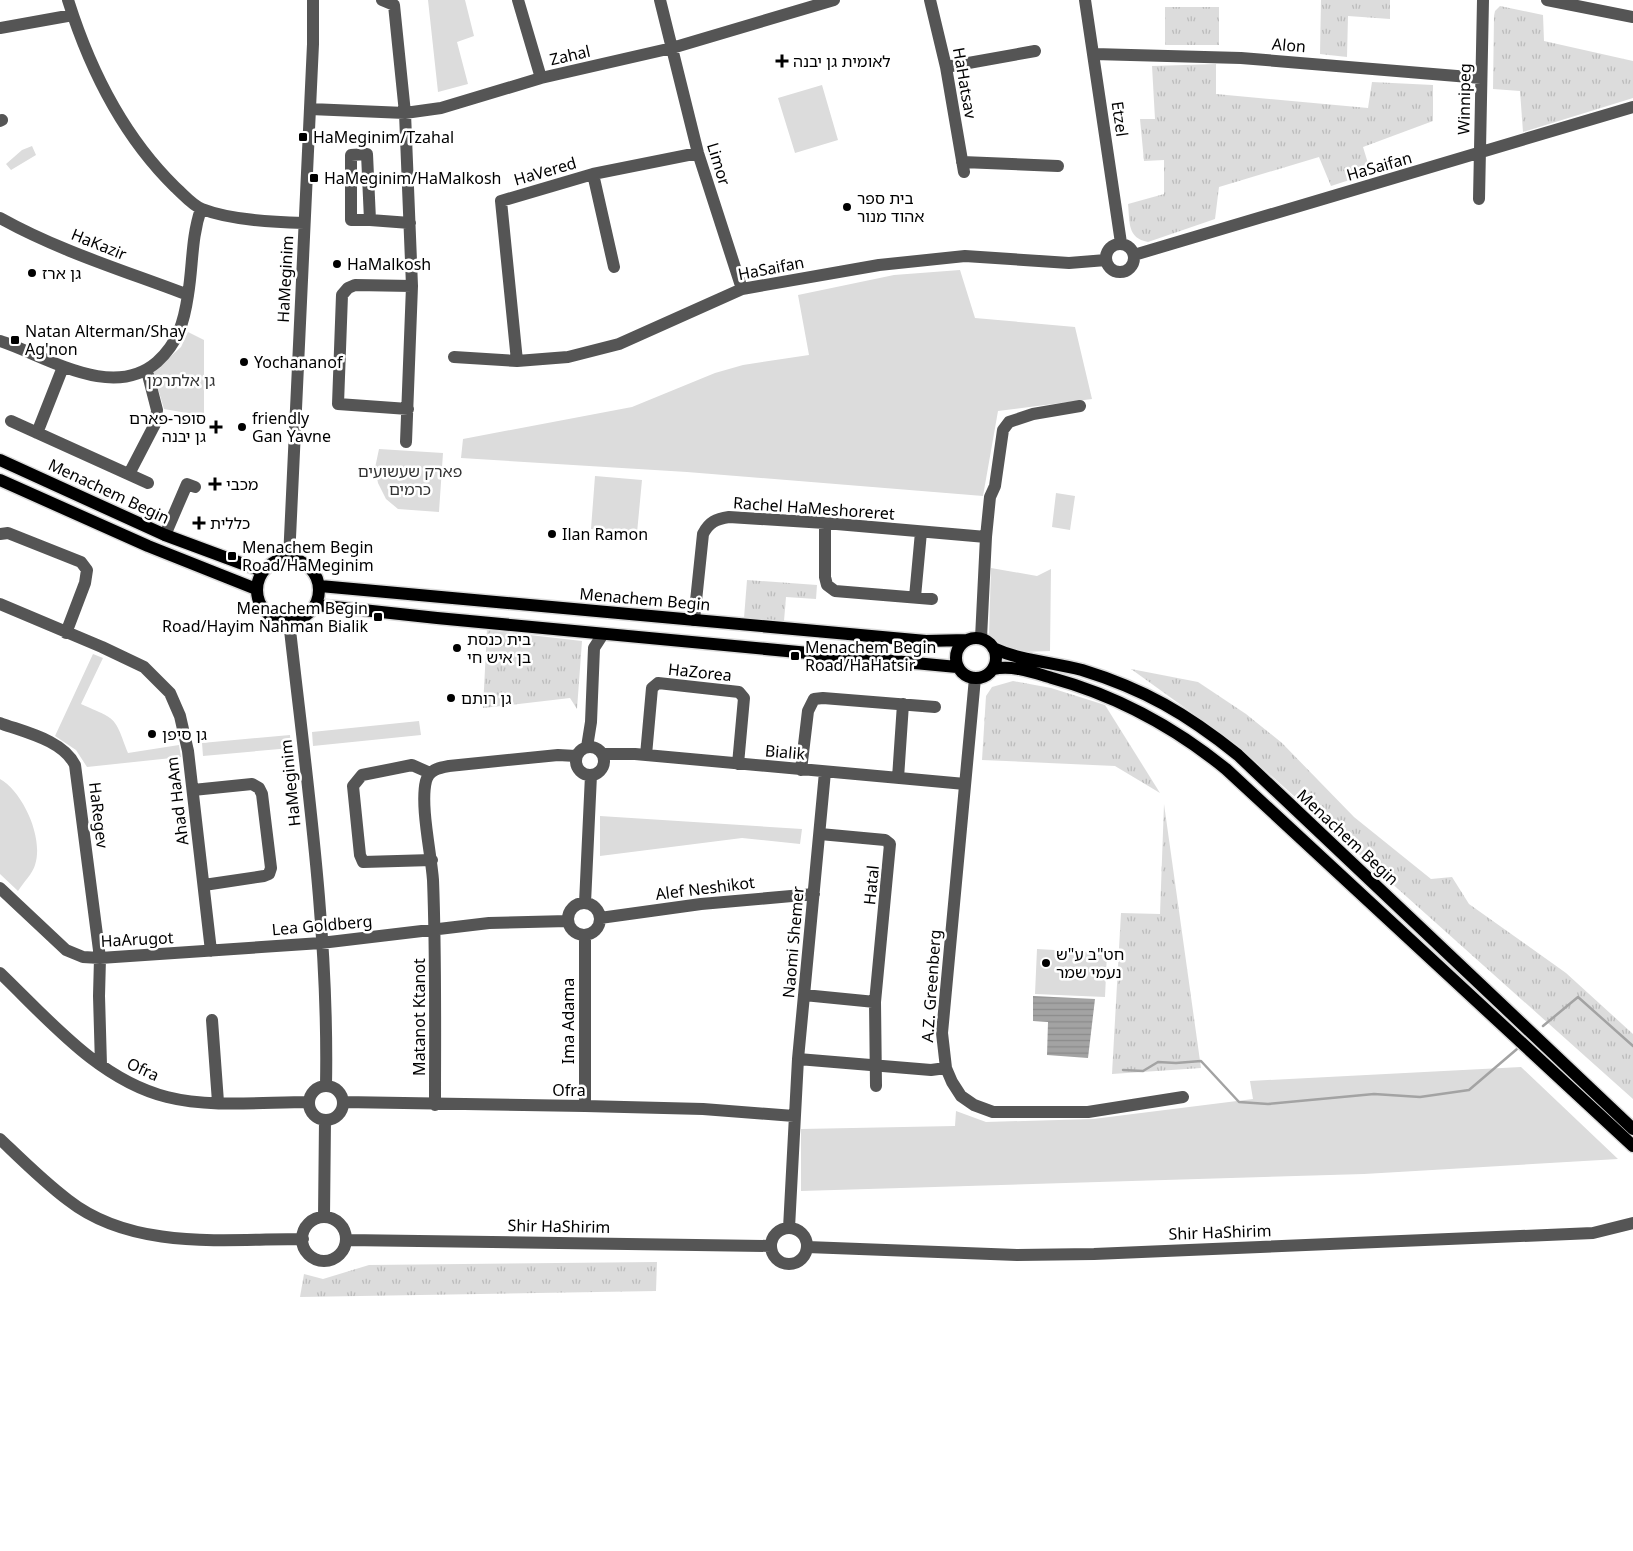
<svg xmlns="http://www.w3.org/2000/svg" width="1633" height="1551" viewBox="0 0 1633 1551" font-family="'Noto Sans','Noto Sans Hebrew',sans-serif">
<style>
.grass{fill:url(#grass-tufts)}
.green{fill:#dcdcdc}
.water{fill:url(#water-rules)}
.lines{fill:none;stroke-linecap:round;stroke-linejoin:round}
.stream{stroke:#a3a3a3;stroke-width:2.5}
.major-casing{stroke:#dbdbdb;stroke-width:15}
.minor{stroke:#555;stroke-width:12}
.major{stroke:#000;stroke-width:12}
.poi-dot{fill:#000;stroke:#fff;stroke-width:2}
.labels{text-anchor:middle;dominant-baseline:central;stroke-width:5;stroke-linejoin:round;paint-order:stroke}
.street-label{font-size:16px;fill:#000;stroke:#fff}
.poi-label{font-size:16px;fill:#000;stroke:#fff;text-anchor:start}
.park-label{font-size:16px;fill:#333;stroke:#fff}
</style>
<defs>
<pattern id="grass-tufts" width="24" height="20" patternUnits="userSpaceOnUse" patternTransform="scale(1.25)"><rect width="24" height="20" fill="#dcdcdc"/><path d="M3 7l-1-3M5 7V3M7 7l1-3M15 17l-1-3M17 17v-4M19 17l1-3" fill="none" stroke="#bbb"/></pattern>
<pattern id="water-rules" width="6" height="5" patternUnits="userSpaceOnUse" patternTransform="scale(1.25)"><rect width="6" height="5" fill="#a3a3a3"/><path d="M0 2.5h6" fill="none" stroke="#8b8b8b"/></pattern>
</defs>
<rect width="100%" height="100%" fill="#fff"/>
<path class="grass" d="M 1321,0 L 1390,0 L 1390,19 L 1348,16 L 1347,57 L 1320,54 Z
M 1500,6 L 1543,15 L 1544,41 L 1633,61 L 1633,98 L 1523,132 L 1520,91 L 1493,89 L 1494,16 L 1495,11 Z
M 1165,7 L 1219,7 L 1219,45 L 1165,45 Z
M 1216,64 L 1216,94 L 1368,108 L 1372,82 L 1433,85 L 1433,121 L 1363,147 L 1371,173 L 1331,186 L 1319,157 L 1219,187 L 1215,219 L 1148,242 C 1127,238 1130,222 1128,204 L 1164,194 L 1164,160 L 1144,161 L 1140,119 L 1155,119 L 1152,66 Z
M 747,580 L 817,585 L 816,599 L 786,597 L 784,621 L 744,618 Z
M 487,630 L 582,641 L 577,709 L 570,698 L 483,708 Z
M 1131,669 L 1198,682 L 1246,714 L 1282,743 L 1354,817 L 1431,879 L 1452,877 L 1469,904 L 1566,973 L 1633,1034 L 1633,1099 L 1238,746 Z
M 1013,681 L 1051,688 L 1105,705 L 1160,793 L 1115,766 L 982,760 L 986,696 L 992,687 Z
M 1164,804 L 1201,1068 L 1112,1074 L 1121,913 L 1160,914 Z
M 657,1262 L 656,1291 L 300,1297 L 304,1274 L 323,1279 L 369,1265 Z"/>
<path class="green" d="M 428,0 L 465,0 L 474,36 L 457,42 L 468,84 L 438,92 Z
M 822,85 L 838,140 L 795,153 L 778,98 Z
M 32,146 L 36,155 L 11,170 L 6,164 L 22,150 Z
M 960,270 L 975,318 L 1075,327 L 1092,399 L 998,411 L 983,496 L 687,472 L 461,458 L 463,439 L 632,407 L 715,373 L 743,365 L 809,355 L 798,295 L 894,275 Z
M 188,332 L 204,340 L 204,416 L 164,409 L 153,372 L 181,347 Z
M 379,449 L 443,453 L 439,512 L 398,509 L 386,499 L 378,483 L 375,468 Z
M 595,476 L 642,480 L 637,533 L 591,529 Z
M 1056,493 L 1075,496 L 1070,530 L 1052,527 Z
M 991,568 L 1037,576 L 1051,569 L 1050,651 L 1023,652 L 1001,647 L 989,635 Z
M 93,654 L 103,658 L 81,704 C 117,720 114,715 128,753 L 179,745 L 181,757 L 87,767 L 76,750 L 55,736 Z
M 419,721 L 421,735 L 313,746 L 312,732 Z
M 290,735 L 291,748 L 203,756 L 202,743 Z
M 0,779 C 23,792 44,838 35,865 C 33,873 23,883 18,891 L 0,874 Z
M 600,816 L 802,829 L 800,844 L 742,838 L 600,856 Z
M 1037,949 L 1107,953 L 1105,997 L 1035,994 Z
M 1521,1067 L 1618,1159 L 1364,1174 L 801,1191 L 801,1129 L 955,1126 L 956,1111 L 986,1122 L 1093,1119 L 1253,1099 L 1250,1081 Z"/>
<path class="water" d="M 1033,996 L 1095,999 L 1088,1058 L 1047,1055 L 1048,1022 L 1033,1021 Z"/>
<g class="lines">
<path class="stream" d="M 1543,1026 L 1578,997 L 1633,1046
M 1123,1070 L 1143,1071 L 1158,1062 L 1176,1063 L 1201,1061 L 1239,1102 L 1268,1104 L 1374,1094 L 1420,1097 L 1469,1090 L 1517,1049"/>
<g class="major-casing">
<path id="major" d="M 0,460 L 165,535 L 262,571
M 0,480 L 148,546 L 256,589
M257 590a31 31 0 1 1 62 0a31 31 0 1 1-62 0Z
M 320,586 L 926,641 L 967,640
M 316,605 L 437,618 L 957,667
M956 658a20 20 0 1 1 40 0a20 20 0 1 1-40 0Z
M 993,648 C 1021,661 1052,662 1082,670 C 1144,689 1187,714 1238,755 L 1633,1129
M 993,669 C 1013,665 1032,672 1052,678 C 1118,696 1173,726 1226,769 L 1633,1146"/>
</g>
<path class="minor" d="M 68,0 C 90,70 123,136 175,187 C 183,194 192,205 202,209 C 230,220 274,222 304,223
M 382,0 L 394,5 L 405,113 L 412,286 L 406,442
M 518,0 L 541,78
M 660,0 L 698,153 L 742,289
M 930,0 L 946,67 L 964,172
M 1085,0 L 1121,243
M 1547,0 L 1633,17
M 0,28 L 73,15
M 1094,54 L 1241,58 L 1481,78
M 946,67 L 1035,51
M 310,109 L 405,113 L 441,108 L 541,78 L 672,48 L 834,0
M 0,121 L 2,120
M 367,154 L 370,220 L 351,220 L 351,155 Z
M 962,162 L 1058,166
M 593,174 L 614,267
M 1479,199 L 1483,0
M 0,218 C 59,251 125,271 188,295
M 370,220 L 410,223
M1106 258a14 14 0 1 1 28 0a14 14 0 1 1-28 0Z
M 1134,255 L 1633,107
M 0,341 C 46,356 112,401 157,362 C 178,343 184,322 188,295 C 193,266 191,238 201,209
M 454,357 L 517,361 L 568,357 L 619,344 L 742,289 L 879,265 L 965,256 L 1069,263 L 1106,260
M 517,361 L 501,201 L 593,174 L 698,153
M 408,409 L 338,404 L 342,295 L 348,288 L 355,285 L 412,286
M 11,421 L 148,483
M 37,433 L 63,367
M 129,474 L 156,422 L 157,410 L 147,371
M 825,523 L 825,577 L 827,585 L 835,591 L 932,599
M 0,534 L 8,533 L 81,562 L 87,570 L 85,583 L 66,633
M 165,535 L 187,484 L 195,487
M 289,559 L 313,44 L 313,0
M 915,597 L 921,532
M 0,604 L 102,647 L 144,667 L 170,693 L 180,716 L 188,751 L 211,951
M 694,620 L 703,534 C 709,522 716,519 729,517 L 825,523 L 986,537
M 289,621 C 306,775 329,930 326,1086
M 981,638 L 986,537 L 990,497 L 995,486 L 1003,430 L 1009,422 L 1033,414 L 1080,406
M 975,678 L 942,1033 L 946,1068 L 952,1082 L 961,1096 L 974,1105 L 993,1112 L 1088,1112 L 1183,1097
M 0,723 C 24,732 63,740 75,765 L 100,958 L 99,996 L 101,1065
M576 761a14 14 0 1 1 28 0a14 14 0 1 1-28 0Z
M 587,747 L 591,722 L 594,648 L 603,634
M 603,754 L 635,754 L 965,784
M 646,755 L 652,688 L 658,683 L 739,692 L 744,698 L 738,764
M 801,770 L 808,711 L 814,699 L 823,698 L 935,707
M 430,773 L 412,765 L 362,775 L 353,786 L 360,855 L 363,862 L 432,860
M 898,778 L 903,704
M 193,790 L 252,784 L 259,788 L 262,794 L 271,868 L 269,874 L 264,876 L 204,885
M 820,834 L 885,840 L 890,844 L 875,1002 L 876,1086
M 0,888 L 66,950 L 83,957 L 100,958 L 321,943 L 489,923 L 568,921
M568 919a16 16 0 1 1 32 0a16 16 0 1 1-32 0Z
M 585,903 L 591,775
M 600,918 L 701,904 L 814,894
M 0,973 C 49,1020 99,1080 167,1097 C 210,1108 264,1102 309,1102
M 804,995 L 875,1002
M 212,1020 L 218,1102
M 798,1059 L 931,1070 L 946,1068
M309 1103a17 17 0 1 1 34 0a17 17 0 1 1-34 0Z
M 343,1102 L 585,1106 L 703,1109 L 794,1116
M 435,1105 C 435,1030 436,955 433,880 C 431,853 420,805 426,781 C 429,770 438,768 449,766 L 558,755 L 576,756
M 585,1106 L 585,936
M 0,1139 C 22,1160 44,1182 68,1200 C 133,1251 226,1239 303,1239
M 324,1217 L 325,1120
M302 1239a22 22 0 1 1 44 0a22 22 0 1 1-44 0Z
M771 1246a18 18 0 1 1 36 0a18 18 0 1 1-36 0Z
M 789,1228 L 798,1059 L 825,772
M 346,1240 L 771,1246
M 807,1247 L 1017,1255 L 1094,1254 L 1593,1233 L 1633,1223"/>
<use href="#major" class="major"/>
</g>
<g class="poi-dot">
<path d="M779.5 53.5h5v5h5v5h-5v5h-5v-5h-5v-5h5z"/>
<rect x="298" y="132" width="10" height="10" rx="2.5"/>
<rect x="309" y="173" width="10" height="10" rx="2.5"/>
<circle cx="847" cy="207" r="5"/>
<circle cx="337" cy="264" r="5"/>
<circle cx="32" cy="273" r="5"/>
<rect x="10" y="335" width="10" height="10" rx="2.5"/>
<circle cx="244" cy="362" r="5"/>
<path d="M213.5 419.5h5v5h5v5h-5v5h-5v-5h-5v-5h5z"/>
<circle cx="242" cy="427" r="5"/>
<path d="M212.5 476.5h5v5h5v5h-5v5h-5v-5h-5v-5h5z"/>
<path d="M196.5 515.5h5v5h5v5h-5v5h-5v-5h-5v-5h5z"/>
<circle cx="552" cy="534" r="5"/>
<rect x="227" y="551" width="10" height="10" rx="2.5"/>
<rect x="373" y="612" width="10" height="10" rx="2.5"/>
<circle cx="457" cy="648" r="5"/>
<rect x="790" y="651" width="10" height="10" rx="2.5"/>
<circle cx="451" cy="698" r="5"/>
<circle cx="152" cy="734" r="5"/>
<circle cx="1046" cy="963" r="5"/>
</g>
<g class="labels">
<g class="street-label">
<text transform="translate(1289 45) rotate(5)">Alon</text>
<text transform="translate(570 55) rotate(-13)">Zahal</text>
<text transform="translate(965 83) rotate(80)">HaHatsav</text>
<text transform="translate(1464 99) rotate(-89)">Winnipeg</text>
<text transform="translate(1120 119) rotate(82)">Etzel</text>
<text transform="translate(719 164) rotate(73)">Limor</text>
<text transform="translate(1379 166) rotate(-16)">HaSaifan</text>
<text transform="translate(545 171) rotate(-16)">HaVered</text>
<text transform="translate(99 244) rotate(22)">HaKazir</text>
<text transform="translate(771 268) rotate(-11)">HaSaifan</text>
<text transform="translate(285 279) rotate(-87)">HaMeginim</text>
<text transform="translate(109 491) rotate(25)">Menachem Begin</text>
<text transform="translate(814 508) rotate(4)">Rachel HaMeshoreret</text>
<text transform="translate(645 599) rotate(5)">Menachem Begin</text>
<text transform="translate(700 672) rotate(6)">HaZorea</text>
<text transform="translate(785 752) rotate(5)">Bialik</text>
<text transform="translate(290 783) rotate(-96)">HaMeginim</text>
<text transform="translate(177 801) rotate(-97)">Ahad HaAm</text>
<text transform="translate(99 815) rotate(83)">HaRegev</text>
<text transform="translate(1348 837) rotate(43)">Menachem Begin</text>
<text transform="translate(871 885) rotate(-84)">Hatal</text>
<text transform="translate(705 888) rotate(-7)">Alef Neshikot</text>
<text transform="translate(322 925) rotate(-5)">Lea Goldberg</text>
<text transform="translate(137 939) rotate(-3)">HaArugot</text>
<text transform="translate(793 942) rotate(-85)">Naomi Shemer</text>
<text transform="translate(931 986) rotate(-86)">A.Z. Greenberg</text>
<text transform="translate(419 1017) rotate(-90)">Matanot Ktanot</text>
<text transform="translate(568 1021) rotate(-90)">Ima Adama</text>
<text transform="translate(143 1069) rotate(25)">Ofra</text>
<text x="569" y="1090">Ofra</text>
<text transform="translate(559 1226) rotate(1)">Shir HaShirim</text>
<text transform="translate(1220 1232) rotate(-2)">Shir HaShirim</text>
</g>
<g class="poi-label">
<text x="793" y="61">לאומית גן יבנה</text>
<text x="313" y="137">HaMeginim/Tzahal</text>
<text x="324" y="178">HaMeginim/HaMalkosh</text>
<text x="857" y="198">בית ספר<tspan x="857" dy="18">אהוד מנור</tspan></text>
<text x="347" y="264">HaMalkosh</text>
<text x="42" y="273">גן ארז</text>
<text x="25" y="331">Natan Alterman/Shay<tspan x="25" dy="18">Ag'non</tspan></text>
<text x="254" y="362">Yochananof</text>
<text x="206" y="418" text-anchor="end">סופר-פארם<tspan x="206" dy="18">גן יבנה</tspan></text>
<text x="252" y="418">friendly<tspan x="252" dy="18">Gan Yavne</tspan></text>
<text x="226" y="484">מכבי</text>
<text x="210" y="523">כללית</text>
<text x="562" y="534">Ilan Ramon</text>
<text x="242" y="547">Menachem Begin<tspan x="242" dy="18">Road/HaMeginim</tspan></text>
<text x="368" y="608" text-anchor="end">Menachem Begin<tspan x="368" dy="18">Road/Hayim Nahman Bialik</tspan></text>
<text x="467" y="639">בית כנסת<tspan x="467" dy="18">בן איש חי</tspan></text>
<text x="805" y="647">Menachem Begin<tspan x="805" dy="18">Road/HaHatsir</tspan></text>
<text x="461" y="698">גן רותם</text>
<text x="162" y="734">גן סיפן</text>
<text x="1056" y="954">חט"ב ע"ש<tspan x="1056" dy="18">נעמי שמר</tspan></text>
</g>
<g class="park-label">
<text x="181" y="380">גן אלתרמן</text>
<text x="410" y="471">פארק שעשועים<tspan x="410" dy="18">כרמים</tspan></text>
</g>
</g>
</svg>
